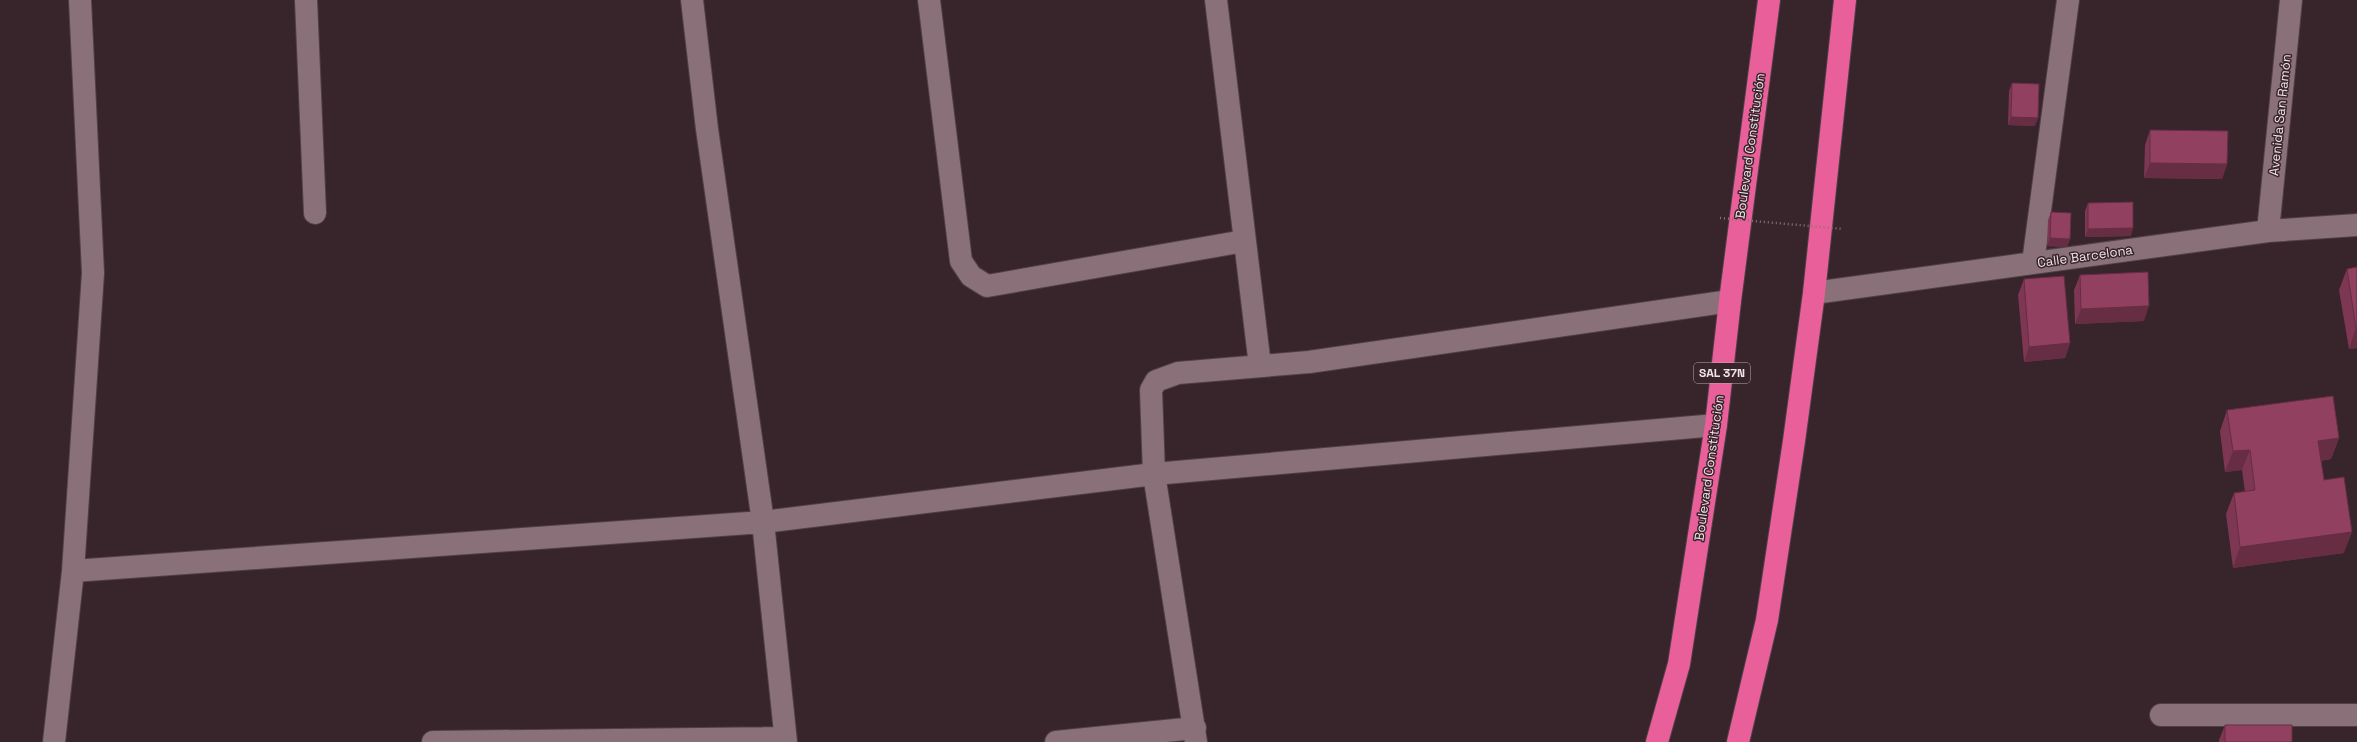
<svg xmlns="http://www.w3.org/2000/svg" width="2357" height="742" viewBox="0 0 2357 742" font-family="'Space Grotesk',sans-serif">
<style>
.lines{fill:none;stroke-linecap:round;stroke-linejoin:round}
.street-casing{stroke:#514047;stroke-width:24}
.highway-casing{stroke:#514047;stroke-width:24}
.street{stroke:#8a7179;stroke-width:22}
.highway{stroke:#e85f99;stroke-width:22}
.path-bridge{stroke:#86747a;stroke-width:2.5;stroke-dasharray:1 3;stroke-linecap:butt}
.wall{fill:#7d3753}
.shaded-wall{fill:#662d43}
.building{fill:#914060;stroke:#662d43}
.labels{text-anchor:middle;dominant-baseline:central;stroke-width:3;stroke-linejoin:round;paint-order:stroke}
.shield{fill:#38242b;stroke:#baaaaf;stroke-width:1}
.shield-label{font-size:12px;font-weight:bold;fill:#f1e3e7}
.street-label{font-size:13px;fill:#f1e3e7;stroke:#38242b}
</style>
<rect width="100%" height="100%" fill="#38242b"/>
<g class="lines">
<g class="street-casing">
<path id="street" d="M 306,0 L 315,213
M 692,0 L 707,129 L 763,522 L 786,742
M 929,0 L 961,261 L 971,276 L 987,286 L 1244,241
M 1216,0 L 1260,366
M 2268,231 L 2291,0
M 2033,263 L 2068,0
M 1814,293 L 2268,231 L 2357,225
M 73,571 L 763,522 L 1154,474 L 1716,425
M 2161,715 L 2357,715
M 54,742 L 73,571 L 93,273 L 80,0
M 433,742 L 785,738
M 1056,742 L 1195,728
M 1196,742 L 1154,474 L 1151,390 L 1156,381 L 1178,373 L 1309,362 L 1730,301"/>
</g>
<g class="highway-casing">
<path id="highway" d="M 1657,742 L 1679,664 L 1716,425 L 1730,301 L 1769,0
M 1738,742 L 1767,620 L 1794,441 L 1814,293 L 1845,0"/>
</g>
<use href="#street" class="street"/>
<use href="#highway" class="highway"/>
<path class="path-bridge" d="M 1720,218 L 1843,229"/>
</g>
<path class="wall" d="M 2012,83 L 2035,126 L 2008,125 L 2009,91 Z
M 2150,130 L 2227,164 L 2222,179 L 2144,178 L 2145,145 Z
M 2088,203 L 2131,236 L 2085,237 L 2085,211 Z
M 2051,212 L 2070,239 L 2067,247 L 2047,246 L 2048,220 Z
M 2357,267 L 2357,348 L 2349,349 L 2339,290 L 2347,269 Z
M 2080,275 L 2144,321 L 2075,324 L 2074,290 Z
M 2024,279 L 2070,343 L 2065,358 L 2024,362 L 2018,295 Z
M 2227,410 L 2339,438 L 2331,459 L 2321,461 L 2324,480 L 2344,553 L 2233,568 L 2226,514 L 2234,493 L 2245,492 L 2242,470 L 2225,472 L 2220,431 Z
M 2225,725 L 2292,742 L 2219,742 L 2219,740 Z"/>
<path class="shaded-wall" d="M 2011,117 L 2038,118 L 2035,126 L 2008,125 Z
M 2150,163 L 2227,164 L 2222,179 L 2144,178 Z
M 2133,228 L 2131,236 L 2085,237 L 2088,229 Z
M 2050,238 L 2070,239 L 2067,247 L 2047,246 Z
M 2149,306 L 2144,321 L 2075,324 L 2081,309 Z
M 2356,328 L 2357,328 L 2357,348 L 2349,349 Z
M 2070,343 L 2065,358 L 2024,362 L 2029,347 Z
M 2339,438 L 2331,459 L 2311,462 L 2318,441 Z
M 2250,450 L 2242,470 L 2225,472 L 2233,451 Z
M 2352,532 L 2344,553 L 2233,568 L 2240,547 Z"/>
<path class="building" d="M 2012,83 L 2039,84 L 2038,118 L 2011,117 Z
M 2150,130 L 2228,131 L 2227,164 L 2150,163 Z
M 2133,202 L 2133,228 L 2088,229 L 2088,203 Z
M 2051,212 L 2071,213 L 2070,239 L 2050,238 Z
M 2357,267 L 2357,328 L 2356,328 L 2347,269 Z
M 2148,272 L 2149,306 L 2081,309 L 2080,275 Z
M 2064,276 L 2070,343 L 2029,347 L 2024,279 Z
M 2333,396 L 2339,438 L 2318,441 L 2324,480 L 2344,477 L 2352,532 L 2240,547 L 2234,493 L 2255,490 L 2250,450 L 2233,451 L 2227,410 Z
M 2225,725 L 2292,725 L 2292,742 L 2225,742 Z"/>
<g class="labels">
<rect class="shield" x="1694" y="363" width="56" height="20" rx="3"/>
<g class="shield-label">
<text x="1722" y="373">SAL 37N</text>
</g>
<g class="street-label">
<text transform="translate(2280 115) rotate(-84)">Avenida San Ramón</text>
<text transform="translate(1750 146) rotate(-82)">Boulevard Constitución</text>
<text transform="translate(2085 256) rotate(-8)">Calle Barcelona</text>
<text transform="translate(1709 468) rotate(-82)">Boulevard Constitución</text>
</g>
</g>
</svg>
